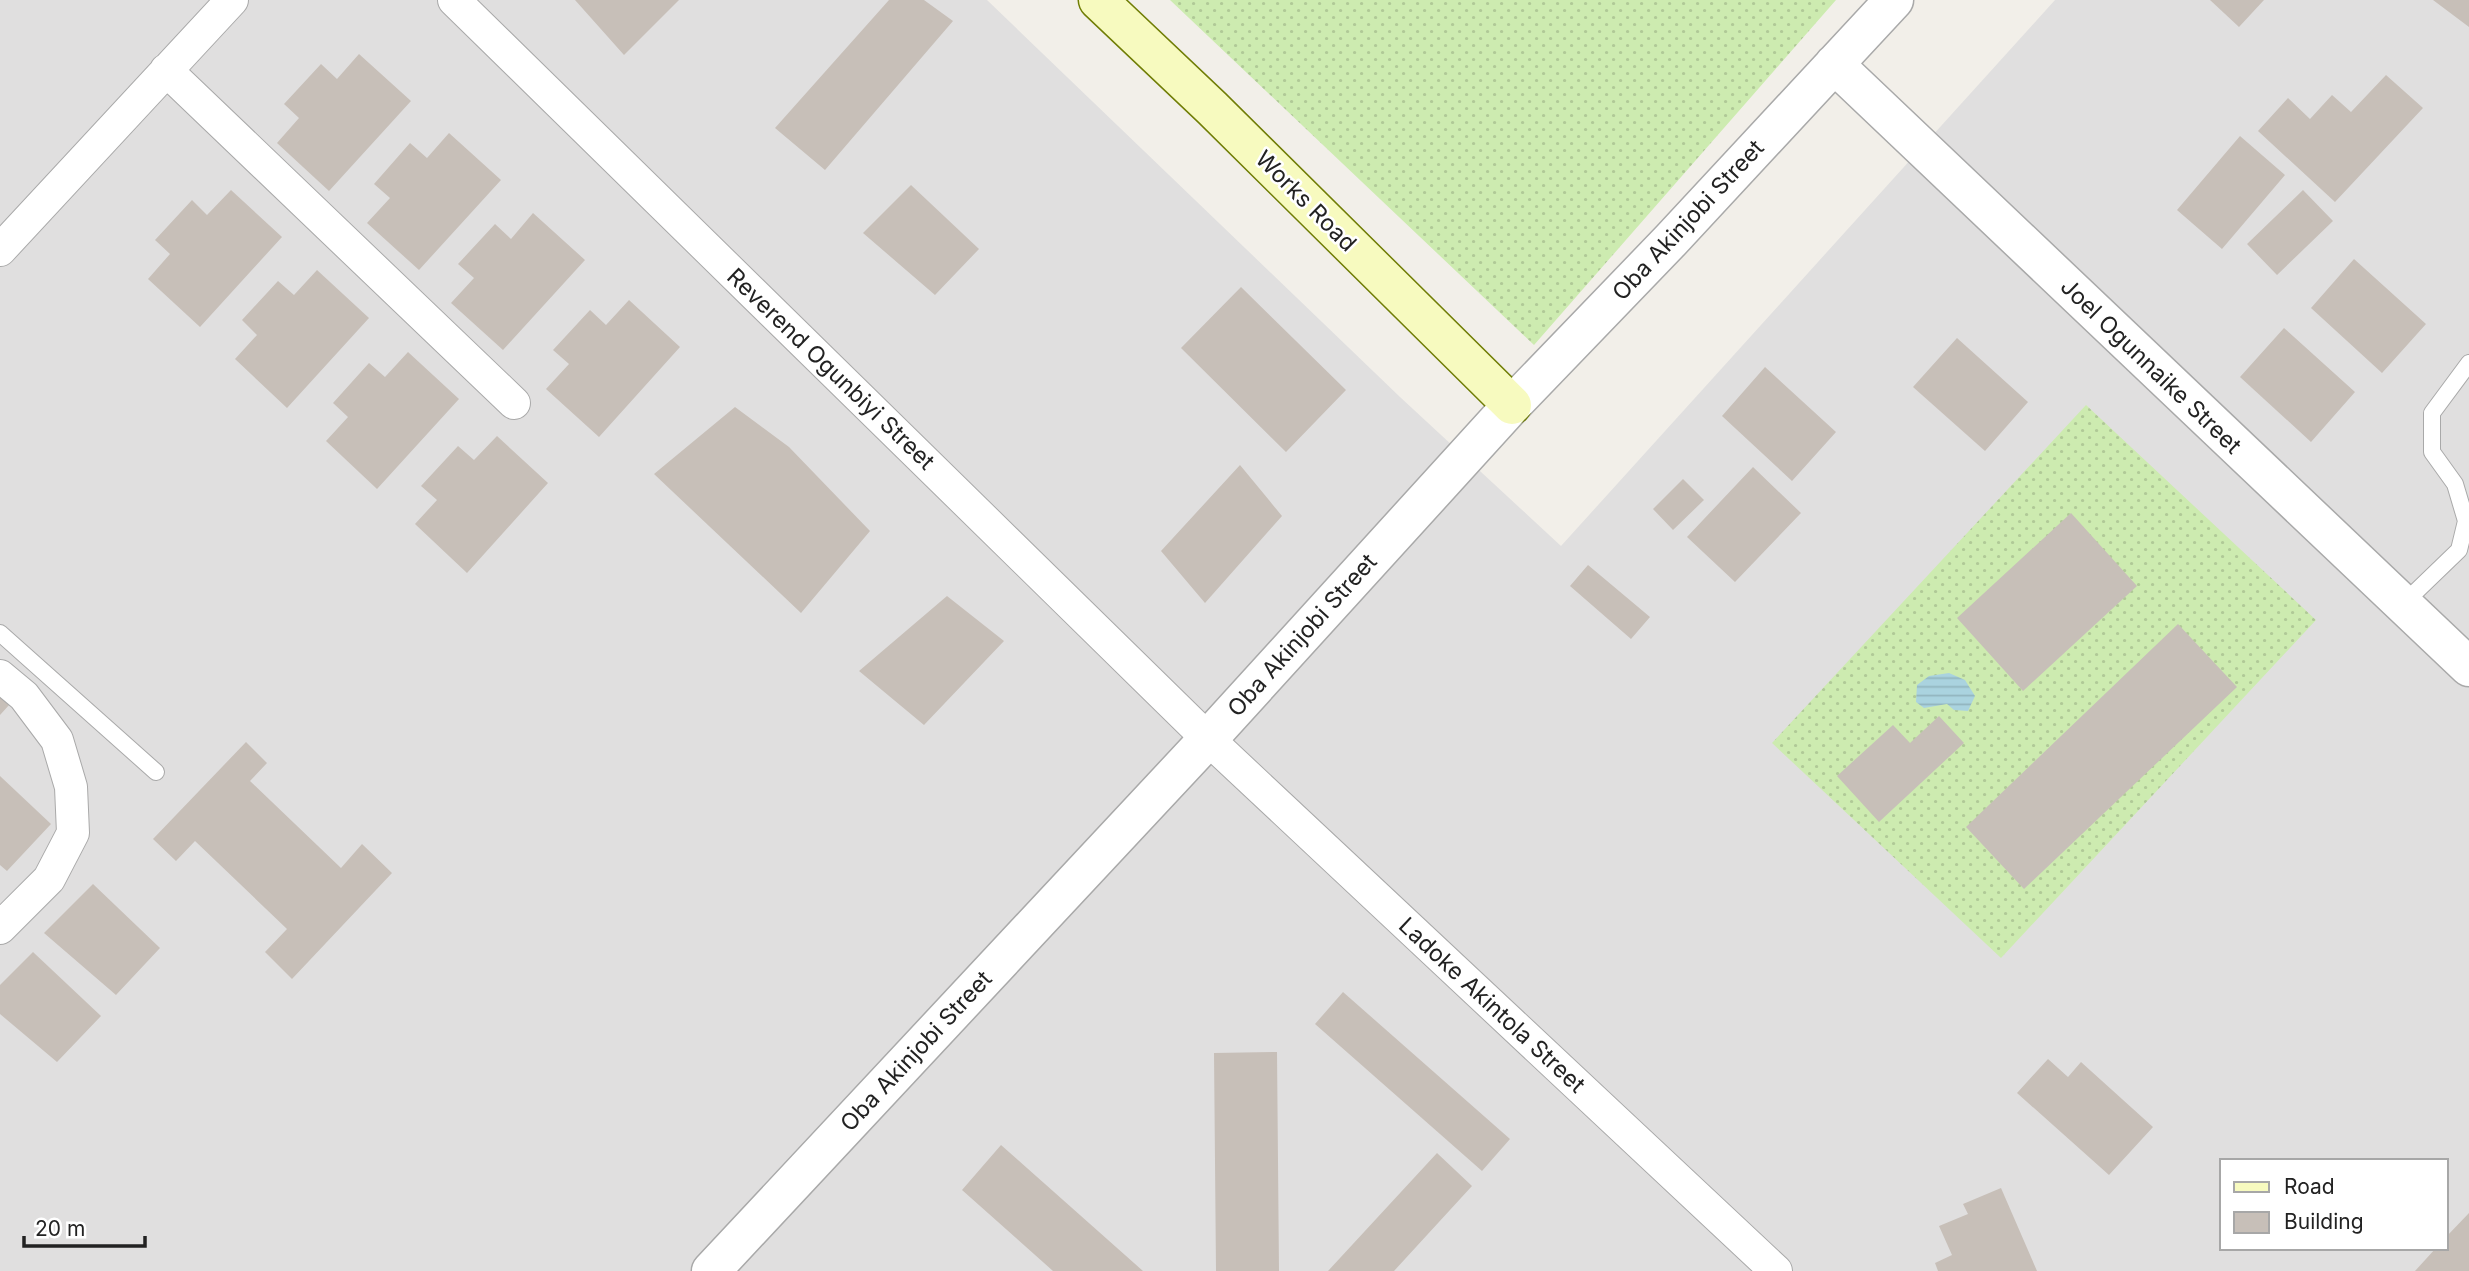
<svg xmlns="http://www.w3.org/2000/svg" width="2469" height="1271" viewBox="0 0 2469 1271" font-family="Inter,sans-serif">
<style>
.residential{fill:#e0dfdf;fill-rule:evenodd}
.grass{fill:url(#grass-dots)}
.water{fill:url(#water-rules)}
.building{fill:#c7bfb8}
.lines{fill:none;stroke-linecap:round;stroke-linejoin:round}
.service-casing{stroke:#a9a9a9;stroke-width:18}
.minor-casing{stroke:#a9a9a9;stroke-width:34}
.tertiary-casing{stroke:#a9a9a9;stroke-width:41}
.secondary-casing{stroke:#707d05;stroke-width:41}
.service{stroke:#fff;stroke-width:16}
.minor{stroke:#fff;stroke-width:32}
.tertiary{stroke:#fff;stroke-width:38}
.secondary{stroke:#f7fabf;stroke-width:38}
.labels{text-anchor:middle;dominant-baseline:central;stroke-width:5;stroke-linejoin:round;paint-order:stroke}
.street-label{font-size:23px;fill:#222;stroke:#fff}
</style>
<defs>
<pattern id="grass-dots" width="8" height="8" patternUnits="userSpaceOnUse" patternTransform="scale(1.75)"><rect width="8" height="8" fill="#cdebb0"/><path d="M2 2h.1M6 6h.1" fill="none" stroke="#b0c997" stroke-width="1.8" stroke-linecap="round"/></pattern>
<pattern id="water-rules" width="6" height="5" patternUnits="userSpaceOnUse" patternTransform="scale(1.75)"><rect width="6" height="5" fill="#aad3df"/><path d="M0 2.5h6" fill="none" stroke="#92b5bf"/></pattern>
</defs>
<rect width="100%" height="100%" fill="#f2efe9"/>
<path class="residential" d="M 0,0 L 987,0 L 1400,397 L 1561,546 L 2055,0 L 2469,0 L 2469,1271 L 0,1271 ZM 2222,1161 L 2446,1161 L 2446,1248 L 2222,1248 Z"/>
<path class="grass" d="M 1170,0 L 1836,0 L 1534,345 Z
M 2086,405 L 2316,620 L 2001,958 L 1772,743 Z"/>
<path class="water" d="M 1949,673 L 1965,680 L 1975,696 L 1968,711 L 1954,710 L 1947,704 L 1924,708 L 1916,702 L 1917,685 L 1929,676 Z"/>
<path class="building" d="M 575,0 L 679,0 L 624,55 Z
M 889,0 L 924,0 L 953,21 L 825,170 L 775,128 Z
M 2210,0 L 2264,0 L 2239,27 Z
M 2433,0 L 2469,0 L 2469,27 Z
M 359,54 L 411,101 L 329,191 L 277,143 L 299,118 L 284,104 L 321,64 L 337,79 Z
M 2386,75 L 2423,108 L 2335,202 L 2258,131 L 2288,98 L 2310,119 L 2332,95 L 2351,112 Z
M 449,133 L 501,180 L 419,270 L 367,223 L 390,198 L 374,184 L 410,143 L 427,158 Z
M 2240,136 L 2285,175 L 2222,249 L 2177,210 Z
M 911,185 L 979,249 L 935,295 L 863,233 Z
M 231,190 L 282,237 L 200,327 L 148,279 L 170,254 L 155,240 L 192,200 L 207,215 Z
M 2303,190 L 2333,221 L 2277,275 L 2247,244 Z
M 533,213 L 585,260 L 503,350 L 451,303 L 474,278 L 458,264 L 495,224 L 511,239 Z
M 2354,259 L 2426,324 L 2382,373 L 2311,308 Z
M 317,270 L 369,318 L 287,408 L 235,359 L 257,335 L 242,320 L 278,281 L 294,295 Z
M 1241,287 L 1346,390 L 1286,452 L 1181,348 Z
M 629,300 L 680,347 L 599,437 L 546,389 L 569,364 L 553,350 L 590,310 L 606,325 Z
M 2284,328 L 2355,392 L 2311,442 L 2240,377 Z
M 1957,338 L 2028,402 L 1985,451 L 1913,387 Z
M 408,352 L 459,399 L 377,489 L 326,441 L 348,417 L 333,403 L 369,363 L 385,377 Z
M 1765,367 L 1836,432 L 1792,481 L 1722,416 Z
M 735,407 L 789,447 L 870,531 L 801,613 L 654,474 Z
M 497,436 L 548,483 L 467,573 L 415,524 L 437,500 L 421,486 L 458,446 L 474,460 Z
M 1240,465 L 1282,516 L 1205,603 L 1161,551 Z
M 1753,467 L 1801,513 L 1735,582 L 1687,537 Z
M 1683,479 L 1704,500 L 1673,530 L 1653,509 Z
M 2071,513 L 2137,586 L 2023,691 L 1957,618 Z
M 1588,565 L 1650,617 L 1631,639 L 1570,586 Z
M 947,596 L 1004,641 L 924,725 L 859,671 Z
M 2178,624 L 2237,687 L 2024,889 L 1966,827 Z
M 0,694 L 10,704 L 0,715 Z
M 1939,716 L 1964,743 L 1879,822 L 1837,776 L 1893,725 L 1910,743 Z
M 246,742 L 267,763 L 250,781 L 341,868 L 362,844 L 392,873 L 292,979 L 265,952 L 287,929 L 195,841 L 176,861 L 153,839 Z
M 0,776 L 51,824 L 7,871 L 0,865 Z
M 93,884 L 160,948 L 116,995 L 44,933 Z
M 33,952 L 101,1016 L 57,1062 L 0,1014 L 0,985 Z
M 1343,992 L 1510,1139 L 1482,1171 L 1315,1024 Z
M 1277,1052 L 1279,1271 L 1216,1271 L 1214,1053 Z
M 2048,1059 L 2068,1077 L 2081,1062 L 2153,1127 L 2109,1175 L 2017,1093 Z
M 1001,1145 L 1143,1271 L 1053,1271 L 962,1190 Z
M 1437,1153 L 1472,1186 L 1394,1271 L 1328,1271 Z
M 2001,1188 L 2037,1271 L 1938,1271 L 1935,1263 L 1952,1255 L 1939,1226 L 1968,1214 L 1963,1204 Z
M 2469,1213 L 2469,1271 L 2415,1271 L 2436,1248 L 2446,1248 L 2446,1237 Z"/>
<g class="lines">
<g class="service-casing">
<path id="service" d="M 2403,604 L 2459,550 L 2466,521 L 2455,484 L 2432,452 L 2432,413 L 2469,363
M 0,633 L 156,772"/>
</g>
<g class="minor-casing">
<path id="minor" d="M 454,0 L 1208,739 L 1776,1271
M 166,70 L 514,403
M 0,250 L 232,0
M 0,676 L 24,696 L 57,740 L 71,787 L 73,833 L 49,879 L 0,928"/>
</g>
<g class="tertiary-casing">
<path id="tertiary" d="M 1834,64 L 2469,667
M 711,1271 L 1208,739 L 1512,405 L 1671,240 L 1894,0"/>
</g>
<g class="secondary-casing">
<path id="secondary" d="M 1098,0 L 1212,108 L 1512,405"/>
</g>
<use href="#service" class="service"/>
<use href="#minor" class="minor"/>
<use href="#tertiary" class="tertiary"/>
<use href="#secondary" class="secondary"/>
</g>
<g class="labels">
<g class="street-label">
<text transform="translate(1306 201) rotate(45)">Works Road</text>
<text transform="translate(1688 220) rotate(-47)">Oba Akinjobi Street</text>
<text transform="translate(2151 366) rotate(44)">Joel Ogunnaike Street</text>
<text transform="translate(831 369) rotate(44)">Reverend Ogunbiyi Street</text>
<text transform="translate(1302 635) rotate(-48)">Oba Akinjobi Street</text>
<text transform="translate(1492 1005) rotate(43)">Ladoke Akintola Street</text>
<text transform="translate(916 1051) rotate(-47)">Oba Akinjobi Street</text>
</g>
</g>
<rect x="2220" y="1159" width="228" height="91" fill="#ffffff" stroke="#a7a7a7" stroke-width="2"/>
<rect x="2234" y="1182" width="35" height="10" fill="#f7fabf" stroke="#a7a7a7" stroke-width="2"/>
<text x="2284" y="1194" font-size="21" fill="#222222">Road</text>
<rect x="2234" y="1212" width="35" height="21" fill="#c7bfb8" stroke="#a7a7a7" stroke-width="2"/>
<text x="2284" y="1229" font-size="21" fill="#222222">Building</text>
<path d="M24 1236v10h121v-10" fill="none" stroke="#222222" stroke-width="3.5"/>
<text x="35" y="1236" font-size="21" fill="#222222" stroke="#ffffff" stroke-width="5" paint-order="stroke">20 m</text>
</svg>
